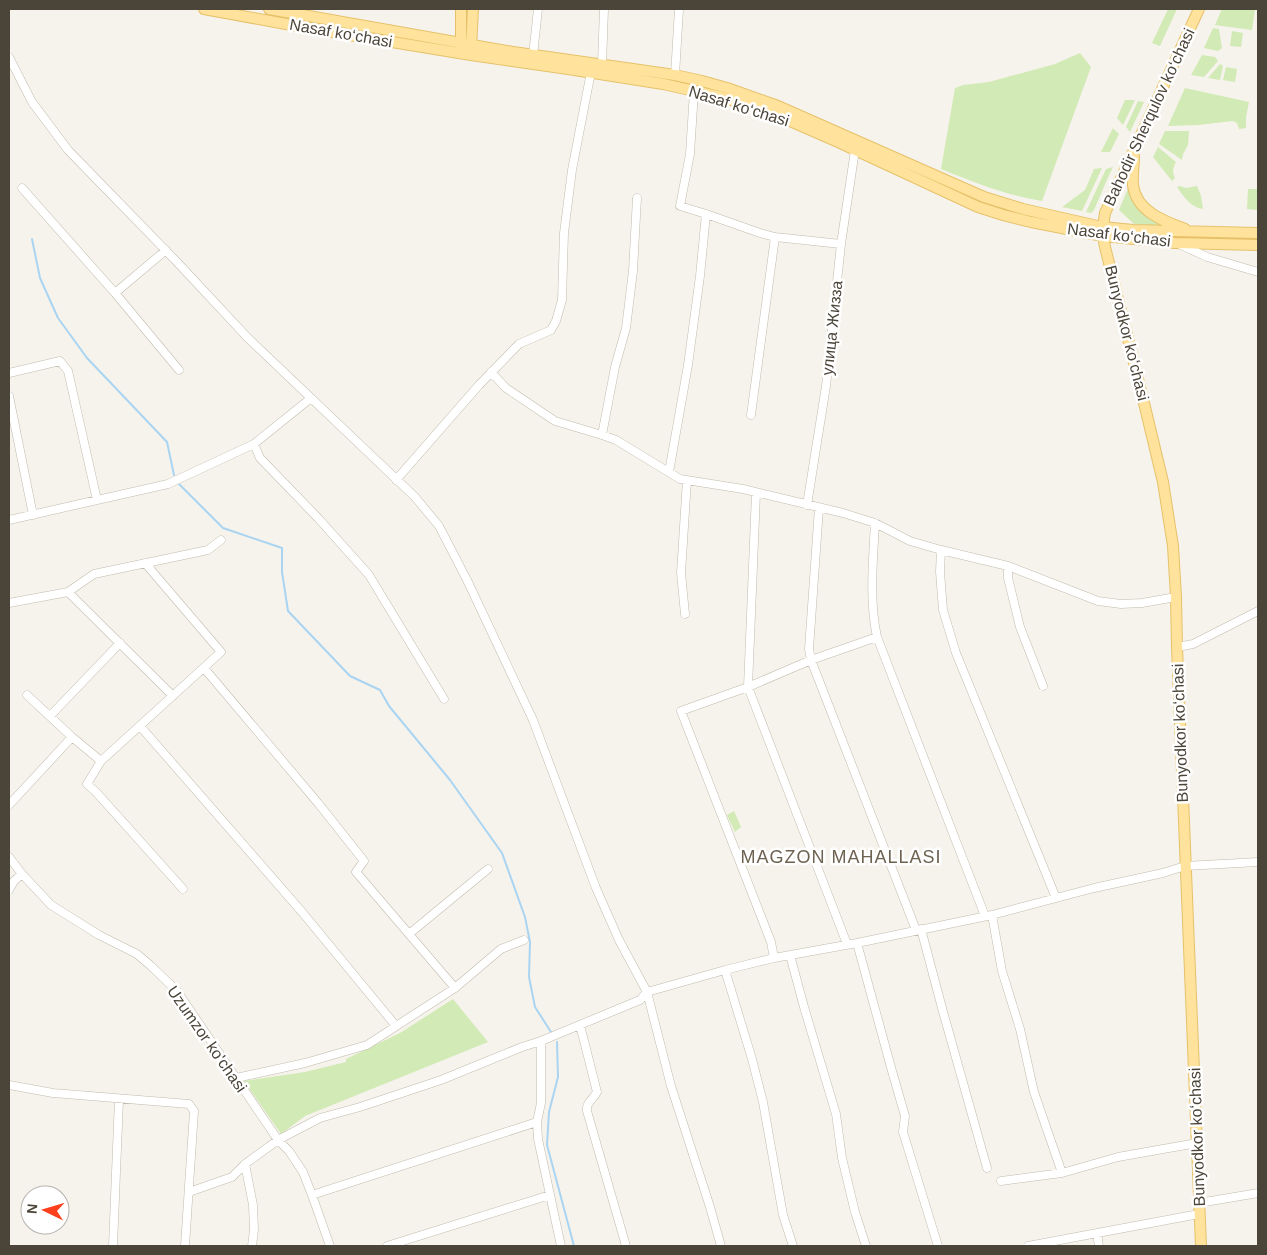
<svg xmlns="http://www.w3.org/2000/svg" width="1267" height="1255" viewBox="0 0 1267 1255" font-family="Arial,sans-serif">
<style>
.green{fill:#d2eab5}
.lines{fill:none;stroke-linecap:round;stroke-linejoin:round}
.stream{stroke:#a9d4f2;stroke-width:2}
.minor-casing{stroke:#c2bbae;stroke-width:9}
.major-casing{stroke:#e6c16a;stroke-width:12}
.minor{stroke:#fff;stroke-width:8}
.major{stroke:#ffe39c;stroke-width:10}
.labels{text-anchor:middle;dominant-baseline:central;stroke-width:5;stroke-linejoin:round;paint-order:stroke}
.street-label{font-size:16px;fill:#4b4439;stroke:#fff}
.neighbourhood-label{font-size:18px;letter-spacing:1px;fill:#6e6250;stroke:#fff}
</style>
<rect width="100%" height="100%" fill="#f6f3ec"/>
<path class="green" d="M 1168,9 L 1177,9 L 1160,46 L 1152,43 Z
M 1222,9 L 1255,9 L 1252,30 L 1215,25 Z
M 1213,28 L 1219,29 L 1222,48 L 1218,51 L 1204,48 Z
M 1232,31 L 1243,33 L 1241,47 L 1230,46 Z
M 1080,53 L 1091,67 L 1042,201 C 1006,195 975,183 941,169 L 955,88 L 963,85 L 989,82 L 1055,64 Z
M 1202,55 L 1215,57 L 1218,61 L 1204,77 L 1191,75 Z
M 1220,64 L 1223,66 L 1220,80 L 1208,78 Z
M 1226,67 L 1237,69 L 1235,82 L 1223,80 Z
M 1185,88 L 1249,102 L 1246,117 L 1246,128 L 1239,129 L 1237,123 L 1233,121 L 1198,125 L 1168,126 Z
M 1125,100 L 1135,100 L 1123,125 L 1117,118 Z
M 1138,101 L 1144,102 L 1130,132 L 1126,127 Z
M 1113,128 L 1119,134 L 1110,152 L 1101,152 Z
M 1165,131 L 1189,131 L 1188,145 L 1183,154 L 1182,160 L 1159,144 Z
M 1158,147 L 1176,162 C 1173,167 1172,172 1175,178 L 1172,181 L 1153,157 Z
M 1113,167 L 1106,182 L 1094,210 L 1091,213 L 1086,212 L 1106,169 Z
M 1102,168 L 1082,211 L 1062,207 L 1085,190 L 1094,169 Z
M 1131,181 L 1133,193 L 1167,226 L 1134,224 L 1119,210 Z
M 1180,186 L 1186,188 L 1197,186 L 1201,196 L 1203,209 C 1190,207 1184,197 1177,187 Z
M 1248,189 L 1258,189 L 1258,210 L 1247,209 Z
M 734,811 L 741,827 L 735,832 L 727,815 Z
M 453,999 L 488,1042 L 305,1116 L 281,1134 L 244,1081 L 305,1072 L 346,1062 L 346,1059 L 400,1033 Z"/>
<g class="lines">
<path class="stream" d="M 32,239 L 40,278 L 58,318 L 87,358 L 167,442 L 174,475
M 178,483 L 223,528 L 282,548 L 282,572 L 288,611 L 350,676 L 380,690 L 389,706 L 450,780 L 502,853 L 525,917 L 530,942 L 529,977 L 535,1007 L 551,1032
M 557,1042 L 558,1077 L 549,1112 L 547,1145 L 574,1246"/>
<g class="minor-casing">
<path id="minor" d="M 533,55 L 538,9
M 9,57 L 32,102 L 68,150 L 177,262 L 247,337 L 415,497 L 439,526 L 467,580 L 533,720 L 596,888 L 619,940 L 647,992 L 671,1086 L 710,1207 L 721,1246
M 602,64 L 604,9
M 675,75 L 679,9
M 694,91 L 690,154 L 680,206 L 706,214 L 760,233 L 775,237 L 841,244
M 22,188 L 115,293 L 179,370
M 1179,244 L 1207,257 L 1258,272
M 115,293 L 166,250
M 491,372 L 506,388 L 555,421 L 602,435 L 616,440 L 680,479 L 743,489 L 843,513 L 875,523 L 910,541 L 941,550 L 1008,566 L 1098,601 L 1121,604 L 1142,603 L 1176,597
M 9,373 L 60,361 L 68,371 L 97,500
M 9,396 L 33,515
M 751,415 L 775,237
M 602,435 L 615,367 L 626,328 L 633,271 L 637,198
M 254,444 L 260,458 L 318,518 L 369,575 L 444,699
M 669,472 L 688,365 L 700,276 L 706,214
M 396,480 L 479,385 L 519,344 L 551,330 L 556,321 L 562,300 L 564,233 L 572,170 L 591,72
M 756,493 L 748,687 L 847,944
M 807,505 L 826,386 L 841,244 L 855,150
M 819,508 L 809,649 L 811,660 L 916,930
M 9,520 L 168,484 L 254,444 L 311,398
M 875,523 C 873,561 869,600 877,637 L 985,916
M 941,550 L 940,572 L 943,610 L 956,653 L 1056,898
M 145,563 L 221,652 L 101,761 L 87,784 L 96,792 L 183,889
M 1008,566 L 1008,578 L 1020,627 L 1043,686
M 68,592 L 173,696
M 9,603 L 68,592 L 94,574 L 208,550 L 221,540
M 685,614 L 681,573 L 687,480
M 1177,647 L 1193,644 L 1258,611
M 204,668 L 318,803 L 364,861 L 356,872 L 455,988
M 27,695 L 72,737 L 101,761
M 50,716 L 120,643
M 140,726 L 302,912 L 396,1026
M 9,805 L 72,737
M 9,857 L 22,874 L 51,905 L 99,935 L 137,954 L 151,966 L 177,991 L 236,1078 L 278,1140 L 289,1151 L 303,1172 L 312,1195 L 330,1246
M 9,890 L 14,881 L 22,874
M 992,915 L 1002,971 L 1020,1029 L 1034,1092 L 1062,1173
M 921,929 L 942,1008 L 987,1168
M 409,934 L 488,869
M 857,943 L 892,1071 L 905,1116 L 903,1132 L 938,1246
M 790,955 L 804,1007 L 836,1114 L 842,1158 L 855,1212 L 866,1246
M 774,958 L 771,942 L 681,711 L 748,687 L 811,660 L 877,637
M 725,970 L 752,1059 L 763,1102 L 783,1215 L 793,1246
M 580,1025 L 597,1092 C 593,1100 586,1102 587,1111 L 626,1246
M 541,1041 L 541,1103 L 537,1122 L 538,1139 L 561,1246
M 236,1078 L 305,1063 L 367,1045 L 455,988 L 501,949 L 524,940
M 9,1085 L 53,1093 L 189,1104 L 194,1111 L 185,1246
M 245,1164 L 253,1205 L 254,1230 L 252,1246
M 1001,1181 L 1062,1173 L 1118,1157 L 1197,1143
M 189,1192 L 232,1177 L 245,1164 L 278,1140 L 320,1118 L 360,1107 L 441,1080 L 522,1047 L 541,1041 L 640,1000 L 647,992 L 725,970 L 774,958 L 857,943 L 992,915 L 1094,888 L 1163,873 L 1185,866 L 1258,862
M 312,1195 L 537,1122
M 1199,1203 L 1258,1193
M 1097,1233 L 1099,1246
M 113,1246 L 119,1099
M 387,1246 L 550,1195
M 1028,1246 L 1199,1214"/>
</g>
<g class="major-casing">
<path id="major" d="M 204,9 L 313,29 L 471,55 L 568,69 L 663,84 L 721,97 L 767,111 L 838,142 L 978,207 L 1003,215 L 1031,222 L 1103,236 L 1175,243 L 1258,245
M 269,9 L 513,52 L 675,75 L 702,81 L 727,88 L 778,106 L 984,197 L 1023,209 L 1102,227 L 1133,230 L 1258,233
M 1199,9 L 1105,213 C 1103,226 1102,235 1105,247 L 1145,407 L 1163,482 L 1173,546 L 1176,597 L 1177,647 L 1201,1246
M 461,48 L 461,9
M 471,49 L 473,9
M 1134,156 C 1134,166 1132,176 1133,185 C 1136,211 1163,221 1185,229"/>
</g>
<use href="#minor" class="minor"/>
<use href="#major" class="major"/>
</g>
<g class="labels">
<g class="street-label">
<text transform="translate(341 33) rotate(10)">Nasaf ko‘chasi</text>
<text transform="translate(739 106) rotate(17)">Nasaf ko‘chasi</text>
<text transform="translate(1149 117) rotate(-65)">Bahodir Sherqulov ko‘chasi</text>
<text transform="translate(1119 235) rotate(7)">Nasaf ko‘chasi</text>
<text transform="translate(832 328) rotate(-84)">улица Жизза</text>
<text transform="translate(1127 333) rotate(76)">Bunyodkor koʻchasi</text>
<text transform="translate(1180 733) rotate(-92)">Bunyodkor koʻchasi</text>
<text transform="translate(207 1039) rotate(55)">Uzumzor ko'chasi</text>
<text transform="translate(1197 1137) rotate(-92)">Bunyodkor koʻchasi</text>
</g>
<g class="neighbourhood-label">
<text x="841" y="857">MAGZON MAHALLASI</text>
</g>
</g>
<rect width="1267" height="1255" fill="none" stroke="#4b4439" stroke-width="20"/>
<g transform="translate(45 1210) rotate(275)"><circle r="24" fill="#ffffff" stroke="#b7b4b0"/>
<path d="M0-4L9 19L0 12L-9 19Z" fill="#fc3f1d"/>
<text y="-8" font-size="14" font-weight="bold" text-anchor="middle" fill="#4b4439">N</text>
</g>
</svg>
